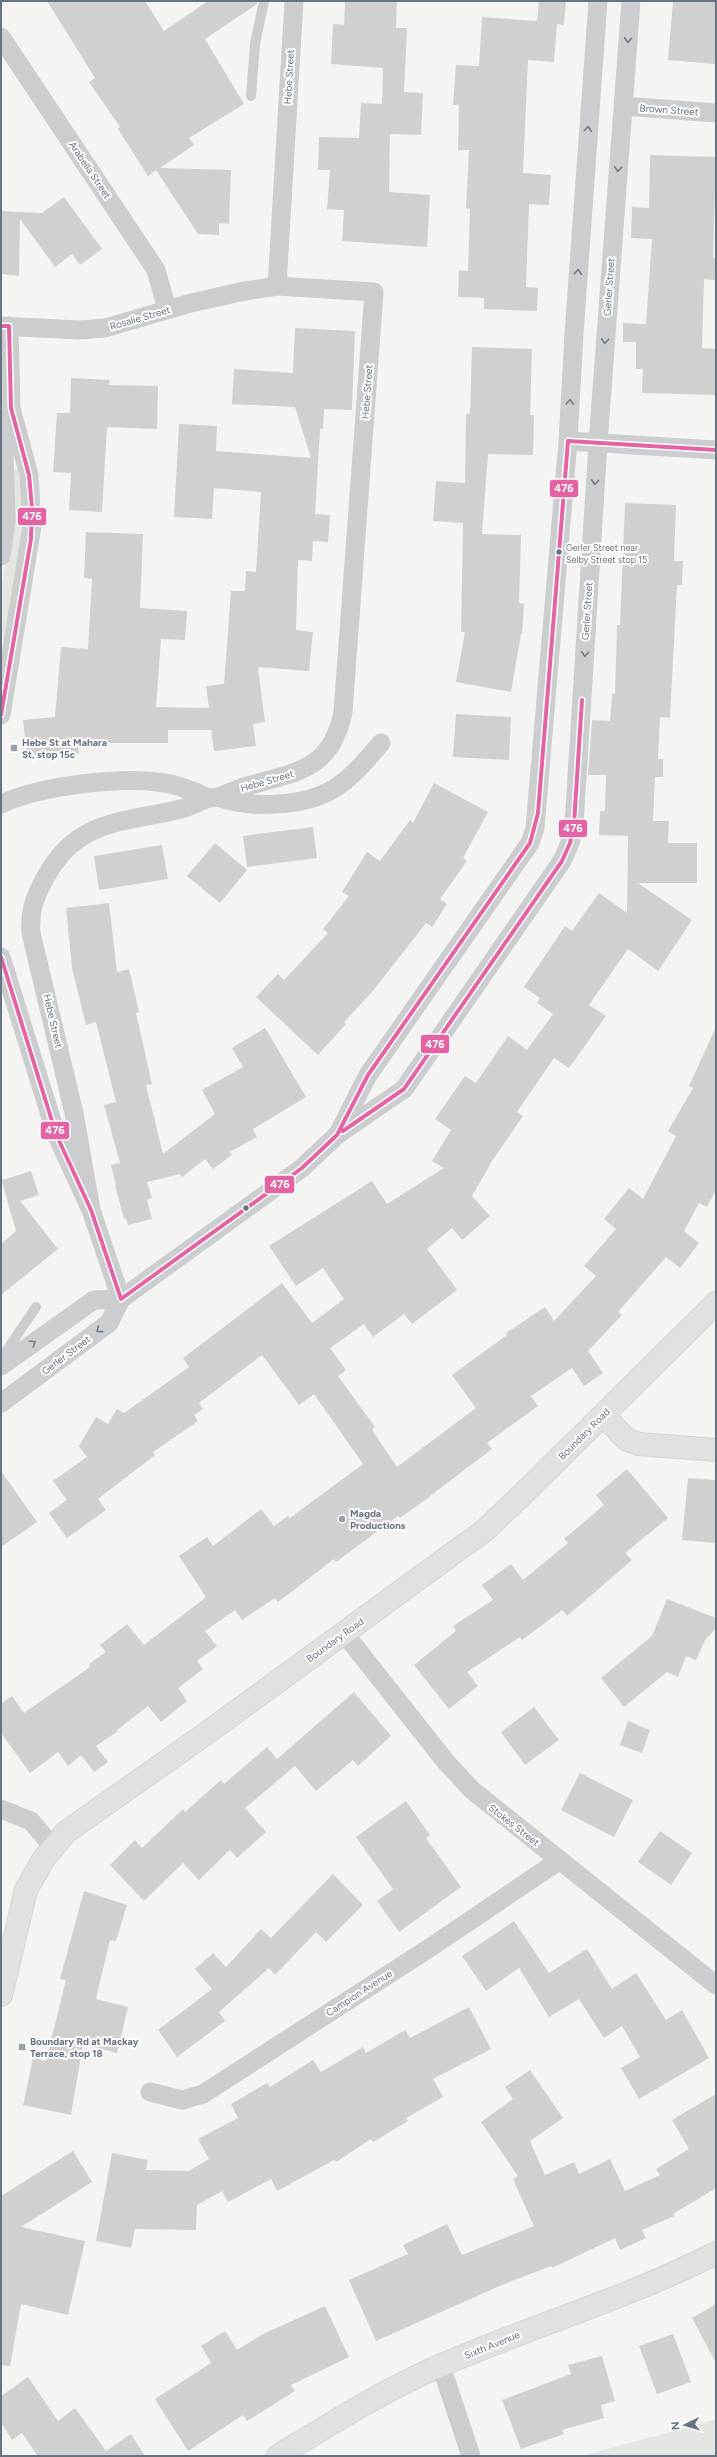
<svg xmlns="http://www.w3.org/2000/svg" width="717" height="2457" viewBox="0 0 717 2457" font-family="Figtree,sans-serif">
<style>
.green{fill:#e4e7e1}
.building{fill:#cfd0d0}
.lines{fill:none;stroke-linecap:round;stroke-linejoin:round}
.secondary-casing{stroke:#d2d3d4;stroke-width:24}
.lane{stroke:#cccdce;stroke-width:10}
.street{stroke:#cccdce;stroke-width:19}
.secondary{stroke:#e0e1e1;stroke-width:22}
.bus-1-casing{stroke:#fff;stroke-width:7}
.bus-1{stroke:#e463a4;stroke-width:4}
.oneway{stroke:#6f7c8a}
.bus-dot{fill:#657383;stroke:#fff;stroke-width:1.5}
.poi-dot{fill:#97a0aa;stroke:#fff;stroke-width:1.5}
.labels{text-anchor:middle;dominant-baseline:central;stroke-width:4;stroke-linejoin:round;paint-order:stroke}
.bus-label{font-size:9px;fill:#657383;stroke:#fff;text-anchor:start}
.street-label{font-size:10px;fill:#657383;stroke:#fff}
.poi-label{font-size:10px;font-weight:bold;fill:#657383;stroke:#fff;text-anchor:start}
.line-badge{stroke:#fff;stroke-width:1.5}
.badge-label{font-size:11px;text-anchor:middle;font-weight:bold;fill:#fff}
</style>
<rect width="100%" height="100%" fill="#f4f5f3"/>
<path class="green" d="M 13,468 L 19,470 L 24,515 L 6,634 L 1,643 L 1,591 L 10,529 Z
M 716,2419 L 716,2456 L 582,2456 Z"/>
<path class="building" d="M 47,1 L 145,1 L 164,31 L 208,1 L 257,1 L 257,4 L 205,39 L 244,104 L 189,138 L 194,145 L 160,168 L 231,170 L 229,224 L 219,223 L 219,235 L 198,234 L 156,170 L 148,176 L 118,129 L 120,127 L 89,82 L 95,78 Z
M 345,1 L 397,1 L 396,28 L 407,28 L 404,92 L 423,93 L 421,135 L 390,134 L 389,192 L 430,195 L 427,247 L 342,241 L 344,210 L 327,209 L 330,170 L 318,170 L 319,137 L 359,138 L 361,103 L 382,104 L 383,68 L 331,64 L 333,24 L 344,25 Z
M 539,1 L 566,1 L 564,25 L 557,24 L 554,62 L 528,60 L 523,173 L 551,175 L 549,205 L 529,204 L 526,287 L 538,288 L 537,311 L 484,309 L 484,298 L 458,297 L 459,270 L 468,271 L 470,209 L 466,208 L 469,150 L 458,150 L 459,105 L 453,105 L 456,65 L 479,66 L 482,17 L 537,21 Z
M 673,1 L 716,1 L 716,64 L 668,60 Z
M 650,155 L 716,157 L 713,257 L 716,258 L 716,280 L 704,279 L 702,348 L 716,349 L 716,395 L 642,393 L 643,369 L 636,369 L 636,342 L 623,342 L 623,323 L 646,324 L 652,239 L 631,238 L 632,207 L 649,208 Z
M 64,197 L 102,249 L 80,265 L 72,254 L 55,267 L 20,219 L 19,276 L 1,274 L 1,211 L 42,213 Z
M 295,328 L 355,331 L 352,410 L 324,409 L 323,429 L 320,429 L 315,514 L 330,515 L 328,542 L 313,541 L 312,561 L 298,560 L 296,630 L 313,632 L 309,671 L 258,667 L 265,722 L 253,724 L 256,746 L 214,751 L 211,730 L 168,730 L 168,743 L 78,743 L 79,754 L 27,759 L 23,720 L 55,717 L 61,647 L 88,649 L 92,579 L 84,578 L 86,532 L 143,534 L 140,608 L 187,611 L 185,640 L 161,639 L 156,707 L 209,708 L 206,686 L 224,684 L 231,591 L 245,591 L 246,571 L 256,572 L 261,492 L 214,488 L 212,519 L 174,517 L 179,424 L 217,426 L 216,451 L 311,458 L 295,407 L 232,404 L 234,369 L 293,373 Z
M 472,347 L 532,349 L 530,415 L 534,415 L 533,455 L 488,454 L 482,534 L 521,535 L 519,603 L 524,604 L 522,634 L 521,634 L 511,692 L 456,682 L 465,632 L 461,632 L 463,523 L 433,521 L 436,481 L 465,483 L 466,414 L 470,414 Z
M 71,378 L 110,380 L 109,385 L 158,386 L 157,429 L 107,427 L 102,512 L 69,510 L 71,473 L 53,472 L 57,413 L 70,413 Z
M 625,503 L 676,505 L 674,561 L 683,561 L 682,585 L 677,585 L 670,718 L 660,717 L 658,759 L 663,759 L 663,777 L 655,777 L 653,821 L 669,821 L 668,843 L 697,843 L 697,883 L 638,883 L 692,920 L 658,971 L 628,949 L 589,1005 L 606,1016 L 569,1068 L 554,1058 L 517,1112 L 523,1116 L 492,1161 L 472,1196 L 490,1216 L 462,1240 L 452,1228 L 427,1249 L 457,1290 L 412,1324 L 404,1314 L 373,1337 L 364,1324 L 330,1348 L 346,1370 L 338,1376 L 375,1427 L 372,1430 L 397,1467 L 476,1408 L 452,1375 L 507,1335 L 506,1333 L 545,1307 L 554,1321 L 596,1276 L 584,1266 L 616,1229 L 604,1219 L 629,1188 L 643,1199 L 676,1136 L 668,1131 L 693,1088 L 689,1086 L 716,1027 L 716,1190 L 707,1207 L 699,1203 L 684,1231 L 699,1243 L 680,1268 L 666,1257 L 618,1312 L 622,1315 L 588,1351 L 603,1373 L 584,1386 L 572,1368 L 531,1396 L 538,1406 L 487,1443 L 492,1449 L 421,1503 L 400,1518 L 398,1516 L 336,1562 L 334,1559 L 278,1602 L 275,1598 L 242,1620 L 235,1610 L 205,1631 L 217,1646 L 197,1661 L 203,1669 L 178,1688 L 187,1701 L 161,1722 L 148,1706 L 117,1730 L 118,1731 L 96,1746 L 108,1762 L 94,1772 L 81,1755 L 68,1766 L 58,1752 L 30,1773 L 1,1733 L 1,1704 L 12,1696 L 24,1713 L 90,1667 L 89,1664 L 106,1652 L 100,1645 L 127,1624 L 144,1645 L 206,1597 L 179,1556 L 207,1537 L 213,1546 L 261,1509 L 274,1526 L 288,1516 L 290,1518 L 363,1464 L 314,1394 L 299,1405 L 262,1355 L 199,1403 L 203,1409 L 194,1415 L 198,1421 L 153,1452 L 155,1455 L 98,1499 L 106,1510 L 67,1538 L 49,1513 L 67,1500 L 53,1481 L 87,1457 L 79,1446 L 96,1417 L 108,1424 L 117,1409 L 124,1413 L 189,1367 L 183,1358 L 282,1283 L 312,1323 L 344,1299 L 323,1268 L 296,1286 L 269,1246 L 372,1181 L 387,1204 L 444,1168 L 432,1161 L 451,1130 L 435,1119 L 465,1076 L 476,1083 L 508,1036 L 527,1050 L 553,1014 L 537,1003 L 540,998 L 524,987 L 565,926 L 572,931 L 599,893 L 627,913 L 628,836 L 599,835 L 600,811 L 605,811 L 606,775 L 588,775 L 592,720 L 610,721 L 612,694 L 615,694 L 617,625 L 620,625 Z
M 456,714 L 511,717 L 509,760 L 453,757 Z
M 434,783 L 488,812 L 463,858 L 467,861 L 440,899 L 447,904 L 432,927 L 426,923 L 372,992 L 344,1022 L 346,1024 L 318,1055 L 256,997 L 278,974 L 284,980 L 328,933 L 323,929 L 349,896 L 342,892 L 367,852 L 380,861 L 410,820 L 413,823 Z
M 313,827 L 317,858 L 247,867 L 243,836 Z
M 215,843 L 247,870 L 220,903 L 187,876 Z
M 162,845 L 168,879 L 99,890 L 94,856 Z
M 109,903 L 117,972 L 129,969 L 139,1012 L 136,1013 L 152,1084 L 146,1085 L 163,1154 L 215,1114 L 202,1090 L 243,1067 L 232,1048 L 265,1028 L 306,1097 L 253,1129 L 257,1137 L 230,1152 L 232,1155 L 213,1169 L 205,1159 L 182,1177 L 180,1174 L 147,1182 L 152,1198 L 147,1200 L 152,1219 L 128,1225 L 126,1218 L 124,1219 L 115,1185 L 116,1185 L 111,1165 L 120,1163 L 104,1105 L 116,1102 L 96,1022 L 86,1025 L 72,968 L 66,908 Z
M 31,1171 L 39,1195 L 20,1201 L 58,1249 L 1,1295 L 1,1244 L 16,1231 L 1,1179 L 3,1180 Z
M 627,1469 L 668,1518 L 625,1553 L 632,1560 L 567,1616 L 562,1610 L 522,1640 L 520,1637 L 467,1672 L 478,1686 L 449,1709 L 414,1665 L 456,1631 L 453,1626 L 493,1600 L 482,1585 L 511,1564 L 523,1580 L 568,1543 L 564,1539 L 604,1505 L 596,1495 Z
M 1,1471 L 37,1522 L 1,1547 Z
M 688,1478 L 716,1480 L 716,1543 L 682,1540 Z
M 667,1599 L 716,1618 L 716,1628 L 705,1640 L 696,1660 L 686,1656 L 678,1677 L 667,1672 L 624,1707 L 601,1678 L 652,1636 Z
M 354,1692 L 391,1736 L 358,1766 L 353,1760 L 316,1791 L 295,1766 L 245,1808 L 266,1832 L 237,1858 L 230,1850 L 199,1880 L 183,1863 L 144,1901 L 110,1865 L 135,1840 L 142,1848 L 183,1809 L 185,1812 L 221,1780 L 224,1784 L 267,1747 L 277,1759 Z
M 534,1707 L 559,1740 L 525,1765 L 501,1732 Z
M 628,1721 L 650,1730 L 642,1753 L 620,1745 Z
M 580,1773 L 633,1800 L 614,1837 L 561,1810 Z
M 406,1801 L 430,1835 L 426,1838 L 461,1887 L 399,1932 L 377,1901 L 393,1889 L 356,1837 Z
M 660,1831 L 692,1853 L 671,1885 L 638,1862 Z
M 333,1874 L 363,1905 L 326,1942 L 316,1932 L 275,1975 L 269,1968 L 219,2012 L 225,2021 L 177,2057 L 158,2030 L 212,1989 L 195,1969 L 213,1953 L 226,1967 L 261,1929 L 271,1938 Z
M 84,1891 L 127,1905 L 116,1941 L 110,1940 L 96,1999 L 128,2007 L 117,2053 L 83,2044 L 71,2115 L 23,2105 L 33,2058 L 46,2061 L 66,1980 L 60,1979 Z
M 514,1921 L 549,1973 L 587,1949 L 612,1989 L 636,1973 L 666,2020 L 682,2010 L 709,2058 L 639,2099 L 621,2068 L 640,2057 L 622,2026 L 604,2038 L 579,1999 L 549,2017 L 519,1968 L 486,1991 L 462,1956 Z
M 469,2007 L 491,2049 L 433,2079 L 443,2097 L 406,2118 L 408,2121 L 373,2142 L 371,2139 L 336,2162 L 334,2160 L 277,2191 L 271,2179 L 228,2202 L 222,2191 L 197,2205 L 196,2230 L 135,2229 L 131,2248 L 96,2241 L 112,2153 L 148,2160 L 146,2170 L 189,2171 L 209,2159 L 198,2139 L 238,2118 L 231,2104 L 267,2083 L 270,2087 L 313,2060 L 321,2072 L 363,2047 L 366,2053 L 405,2030 L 410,2038 Z
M 530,2070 L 563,2118 L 530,2141 L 545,2175 L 574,2162 L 579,2174 L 610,2159 L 625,2191 L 660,2175 L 656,2169 L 689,2149 L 672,2120 L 716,2094 L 716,2188 L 673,2214 L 674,2216 L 642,2230 L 646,2238 L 620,2250 L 615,2238 L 552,2268 L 551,2266 L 504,2284 L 376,2341 L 349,2280 L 408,2254 L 403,2245 L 447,2224 L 462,2255 L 534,2226 L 513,2179 L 518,2176 L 481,2122 L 513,2099 L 505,2087 Z
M 73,2151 L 92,2182 L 21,2227 L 85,2241 L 68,2315 L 21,2304 L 10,2366 L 1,2365 L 1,2196 Z
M 716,2304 L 716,2363 L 692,2318 Z
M 325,2306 L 349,2357 L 291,2385 L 295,2391 L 247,2421 L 243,2415 L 188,2451 L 155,2399 L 211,2363 L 201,2346 L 225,2331 L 237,2350 L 261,2335 Z
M 673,2334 L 691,2382 L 657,2394 L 639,2346 Z
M 602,2356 L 615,2401 L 601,2405 L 604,2418 L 562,2430 L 564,2434 L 521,2449 L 502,2400 L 571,2374 L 568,2365 Z
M 28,2377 L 58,2421 L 75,2408 L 106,2451 L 131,2434 L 145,2456 L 38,2456 L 22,2433 L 12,2440 L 1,2423 L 1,2396 Z"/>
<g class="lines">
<g class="secondary-casing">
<path id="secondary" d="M 603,1415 L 627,1440 L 639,1444 L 716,1450
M 1,1995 L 26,1890 L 43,1860 L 66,1832 L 204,1735 L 485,1530 L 527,1490 L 716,1303
M 278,2456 C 332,2423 384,2390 442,2365 C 532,2326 628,2298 716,2253"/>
</g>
<path class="lane" d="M 251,96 L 255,44 L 264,1
M 1,1359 L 36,1307"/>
<path class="street" d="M 1,37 L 156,270 L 167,309
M 623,106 L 716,113
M 1,326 L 79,330 L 105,328 L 191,303 L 240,292 L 277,286
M 568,441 L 716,450
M 1,556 L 6,521 L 4,451 L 11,408 L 9,326
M 1,715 L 32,526 L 29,475 L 11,408
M 218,797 C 250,809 305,807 335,788 C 353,777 367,759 381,743
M 1,804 C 40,786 116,777 158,782 C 176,784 192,790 208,798
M 1,957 L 56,1134 L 91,1210 L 121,1299
M 339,1132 L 368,1075 L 530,843 L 535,828 L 568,441 L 574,334 L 598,1
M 91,1210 L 74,1113 L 31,933 C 29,912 35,896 45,878 C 77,818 124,823 181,809 C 190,807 198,802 206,799 C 210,797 214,798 218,797 C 227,794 235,790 244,787 C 294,772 331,772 343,712 L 374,292 L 277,286 L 294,1
M 1,1366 L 94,1300 L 121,1299
M 1,1403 L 109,1323 L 121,1299 L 302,1168 L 337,1135 L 404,1089 L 562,861 L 570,843 L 574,824 L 598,443 L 631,1
M 344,1633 L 446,1762 L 472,1790 L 716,1985
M 1,1809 L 31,1821 L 52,1846
M 150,2092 L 182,2100 L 203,2094 L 431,1947 L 560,1860
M 441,2366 L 471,2456"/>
<use href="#secondary" class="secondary"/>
<g class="bus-1-casing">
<path id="bus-1" d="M 1,326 L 9,326 L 11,408 L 29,475 L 32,508 L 31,539 L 1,715
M 1,957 L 56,1134 L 91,1210 L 121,1299
M 343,1131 L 404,1089 L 562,861 L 570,843 L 574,824 L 582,700
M 121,1299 L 302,1168 L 337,1135 L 368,1075 L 530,843 L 538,813 L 568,441 L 716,450"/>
</g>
<use href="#bus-1" class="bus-1"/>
</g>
<defs><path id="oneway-chevron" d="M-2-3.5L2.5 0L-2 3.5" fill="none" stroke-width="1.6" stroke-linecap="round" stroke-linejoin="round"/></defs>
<g class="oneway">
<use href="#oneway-chevron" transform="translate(628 40) rotate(95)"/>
<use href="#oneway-chevron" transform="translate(588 129) rotate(-86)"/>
<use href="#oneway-chevron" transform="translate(618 169) rotate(94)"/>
<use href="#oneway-chevron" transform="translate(578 272) rotate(-86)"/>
<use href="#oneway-chevron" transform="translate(605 341) rotate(94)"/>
<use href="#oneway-chevron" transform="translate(570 402) rotate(-87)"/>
<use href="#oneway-chevron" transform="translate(595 482) rotate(94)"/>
<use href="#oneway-chevron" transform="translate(585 654) rotate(94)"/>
<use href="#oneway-chevron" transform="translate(99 1330) rotate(143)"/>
<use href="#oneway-chevron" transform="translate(33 1343) rotate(-35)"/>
</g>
<g class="bus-dot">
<circle cx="559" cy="552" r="3.5"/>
<circle cx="246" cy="1208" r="3.5"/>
</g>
<g class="poi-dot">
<rect x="10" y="744" width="8" height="8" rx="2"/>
<circle cx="342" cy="1519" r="4"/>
<rect x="18" y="2043" width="8" height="8" rx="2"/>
</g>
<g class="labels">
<g class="bus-label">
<text x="566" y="547">Gerler Street near<tspan x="566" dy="12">Selby Street stop 15</tspan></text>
</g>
<g class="street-label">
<text transform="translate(289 77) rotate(-87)">Hebe Street</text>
<text transform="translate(669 110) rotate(4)">Brown Street</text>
<text transform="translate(90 170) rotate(56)">Arabella Street</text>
<text transform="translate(609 287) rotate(-86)">Gerler Street</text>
<text transform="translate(140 318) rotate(-16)">Rosalie Street</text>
<text transform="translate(367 392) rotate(-86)">Hebe Street</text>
<text transform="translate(587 611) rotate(-86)">Gerler Street</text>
<text transform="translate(267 781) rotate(-16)">Hebe Street</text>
<text transform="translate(53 1021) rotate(77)">Hebe Street</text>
<text transform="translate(66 1355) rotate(-37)">Gerler Street</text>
<text transform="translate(584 1434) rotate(-45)">Boundary Road</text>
<text transform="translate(335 1640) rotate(-36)">Boundary Road</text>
<text transform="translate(514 1825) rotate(38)">Stokes Street</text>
<text transform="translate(359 1993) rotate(-33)">Campion Avenue</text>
<text transform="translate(492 2345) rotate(-22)">Sixth Avenue</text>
</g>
<g class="poi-label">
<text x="22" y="742">Hebe St at Mahara<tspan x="22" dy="12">St, stop 15c</tspan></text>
<text x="350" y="1513">Magda<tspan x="350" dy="12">Productions</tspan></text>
<text x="30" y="2041">Boundary Rd at Mackay<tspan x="30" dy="12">Terrace, stop 18</tspan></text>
</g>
</g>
<g class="line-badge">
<rect x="549" y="479" width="30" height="19" rx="4" fill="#e463a4"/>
<rect x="17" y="507" width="30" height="19" rx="4" fill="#e463a4"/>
<rect x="558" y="819" width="30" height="19" rx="4" fill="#e463a4"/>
<rect x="420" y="1034" width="30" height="20" rx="4" fill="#e463a4"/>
<rect x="40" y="1121" width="30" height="19" rx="4" fill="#e463a4"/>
<rect x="264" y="1175" width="31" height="19" rx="4" fill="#e463a4"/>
</g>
<g class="badge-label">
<text x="564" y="492">476</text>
<text x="32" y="520">476</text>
<text x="573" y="832">476</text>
<text x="435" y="1048">476</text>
<text x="55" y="1134">476</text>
<text x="280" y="1188">476</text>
</g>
<rect width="717" height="2457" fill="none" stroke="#657383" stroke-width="4"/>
<g transform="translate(685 2425) rotate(265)" stroke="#ffffff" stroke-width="3" paint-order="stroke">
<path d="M0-3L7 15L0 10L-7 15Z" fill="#657383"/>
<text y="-6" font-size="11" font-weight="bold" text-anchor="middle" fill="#657383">N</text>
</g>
</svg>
